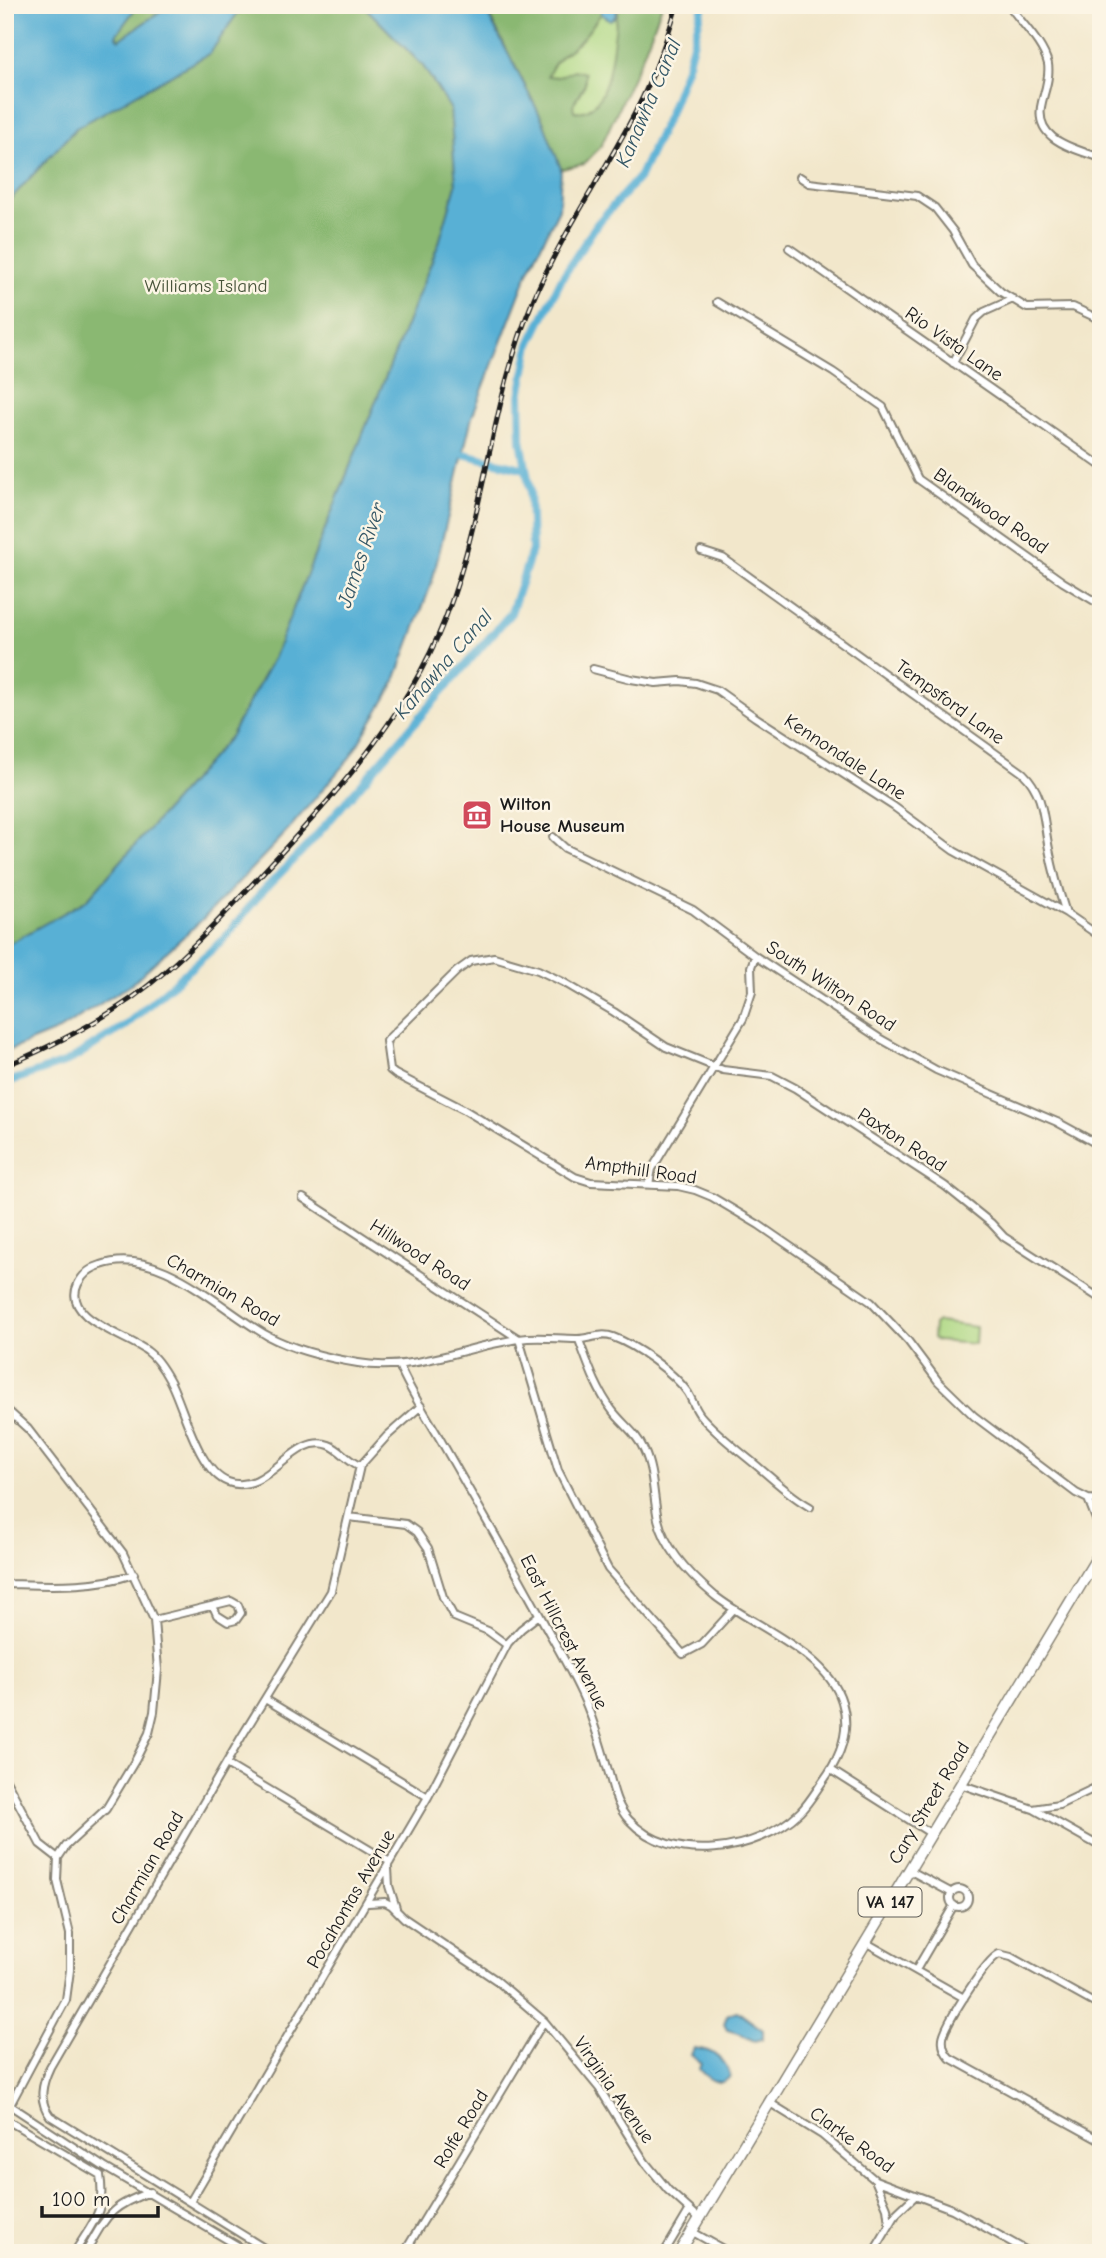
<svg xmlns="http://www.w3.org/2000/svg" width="1106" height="2258" viewBox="0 0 1106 2258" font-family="'Comic Neue',sans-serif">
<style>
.green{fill:#aed884;stroke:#657a50;stroke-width:2}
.forest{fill:#8ab872;stroke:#536a47;stroke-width:2}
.water{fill:#58b0d5;stroke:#3a6678;stroke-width:2}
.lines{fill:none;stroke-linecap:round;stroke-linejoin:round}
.canal{stroke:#58b0d5;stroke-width:8}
.street-casing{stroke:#878274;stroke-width:10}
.primary-casing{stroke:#878274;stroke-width:13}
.street{stroke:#fff;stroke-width:6}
.primary{stroke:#fff;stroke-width:10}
.rail-casing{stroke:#1c1c1c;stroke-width:5}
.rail{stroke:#fcf5e5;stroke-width:2.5;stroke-dasharray:8;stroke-linecap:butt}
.labels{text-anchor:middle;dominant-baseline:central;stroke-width:5;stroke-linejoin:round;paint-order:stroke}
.shield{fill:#fcf5e5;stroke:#5f5d58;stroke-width:2}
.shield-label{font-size:18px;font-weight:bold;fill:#1c1c1c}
.park-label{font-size:19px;fill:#48543b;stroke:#fcf5e5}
.street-label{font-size:19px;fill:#1c1c1c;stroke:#fcf5e5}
.poi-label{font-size:19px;font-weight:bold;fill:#1c1c1c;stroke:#fcf5e5;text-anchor:start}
.water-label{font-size:21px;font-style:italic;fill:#345766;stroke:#fcf5e5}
</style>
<rect width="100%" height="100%" fill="#fcf5e5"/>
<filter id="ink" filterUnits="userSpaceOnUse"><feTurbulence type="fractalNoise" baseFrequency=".0143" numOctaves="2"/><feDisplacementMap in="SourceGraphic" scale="14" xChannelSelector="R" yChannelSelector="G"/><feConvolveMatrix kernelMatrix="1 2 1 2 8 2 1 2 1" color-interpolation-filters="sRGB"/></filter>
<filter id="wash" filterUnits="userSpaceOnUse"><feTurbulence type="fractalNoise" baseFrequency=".00686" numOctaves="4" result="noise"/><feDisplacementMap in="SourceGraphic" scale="28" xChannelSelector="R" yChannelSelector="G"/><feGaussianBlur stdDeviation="1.57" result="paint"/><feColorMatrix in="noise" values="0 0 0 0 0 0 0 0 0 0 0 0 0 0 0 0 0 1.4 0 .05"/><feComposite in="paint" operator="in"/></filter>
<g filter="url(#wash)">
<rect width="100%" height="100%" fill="#f2e7cb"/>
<path class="green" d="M 500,5 L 662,5 L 642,57 L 601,146 L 584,164 L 561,169 Z
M 938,1322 L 976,1327 L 975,1344 L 937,1341 L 933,1338 L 934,1325 Z"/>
<path class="forest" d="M 138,5 L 170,5 L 119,40 L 116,35 Z
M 243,5 L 363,5 L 423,66 L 450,108 L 456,185 L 439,243 L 274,657 L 230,737 L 87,900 L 5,946 L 5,205 L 76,128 L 210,53 Z
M 484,5 L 601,5 L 601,14 C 594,23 587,34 579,42 C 565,54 556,57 548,76 L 559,77 L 574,70 L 585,73 L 585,84 L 573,105 L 574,111 C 615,119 612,28 619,5 L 662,5 L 642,57 L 601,146 L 584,164 L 561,169 L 542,119 Z"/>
<path class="water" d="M 5,5 L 138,5 L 116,35 L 119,40 L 170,5 L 243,5 L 210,53 L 76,128 L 5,205 Z
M 363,5 L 483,5 L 542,119 L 561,169 L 559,209 L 529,270 L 472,417 L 432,582 L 393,686 L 349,759 L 281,838 L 204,918 L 131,984 L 59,1030 L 5,1052 L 5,946 L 87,900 L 230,737 L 274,657 L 439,243 L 456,185 L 450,108 L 423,66 Z
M 601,5 L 619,5 L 615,17 L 610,20 L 601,14 Z
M 737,2011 L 763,2030 L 763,2039 L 754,2041 L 741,2034 L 727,2030 L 724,2024 L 727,2015 Z
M 694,2048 C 712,2050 726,2058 730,2076 C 722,2089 706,2078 699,2069 L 701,2063 L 691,2055 Z"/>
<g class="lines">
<path class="canal" d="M 455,452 L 526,469
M 5,1083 L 67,1062 L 126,1025 L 224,939 L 259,895 L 308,845 L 511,613 L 532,550 L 530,490 L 521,440 L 520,396 L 530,344 L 562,278 L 597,224 L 640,176 L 668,116 L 688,63 L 703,5"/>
</g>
</g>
<g filter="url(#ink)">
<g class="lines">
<g class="street-casing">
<path id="street" d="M 1009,5 C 1021,23 1043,43 1048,64 C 1050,77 1045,90 1042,102 C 1032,140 1073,148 1101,158
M 800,177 L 809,183 L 917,196 L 935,208 L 953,231 L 972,265 L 1001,292 L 1027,308 L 1073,307 L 1101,320
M 789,248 L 1101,466
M 717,302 L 833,372 L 883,407 L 918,479 L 1063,582 L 1101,605
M 953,363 L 976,319 L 984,312 L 1013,299
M 701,551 L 723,558 L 1023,773 C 1045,794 1043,821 1049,849 C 1053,871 1059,892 1066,913 L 1101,937
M 593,669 L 631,679 L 656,683 L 680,681 L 696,683 L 717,690 L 755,717 L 893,806 L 954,851 L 1066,913
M 553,837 L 565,848 L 693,910 L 755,956 L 879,1038 L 936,1070 L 1057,1122 L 1101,1146
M 649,1184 L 652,1169 L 743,1019 L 752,992 L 751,967 L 755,956
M 303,1198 L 519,1339
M 1101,1299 L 1004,1237 L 991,1223 L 945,1186 L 795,1088 L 772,1076 L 723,1070 L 666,1047 L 614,1012 L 563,982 L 538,970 L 494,957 L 471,961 L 457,971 L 386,1041 L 390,1070 L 395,1074 L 463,1109 L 575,1177 L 591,1182 L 678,1186 L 695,1190 L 712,1197 L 759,1225 L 871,1302 L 908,1341 L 938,1381 L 974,1416 L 1076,1493 L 1088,1499 L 1101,1500
M 519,1339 L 558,1470 L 608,1569 L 683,1654 L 702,1644 L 734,1609
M 399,1365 C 410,1391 426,1415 440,1439 C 473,1497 507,1555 539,1614 C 555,1644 574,1674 587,1706 C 595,1726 601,1746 607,1767 C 613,1786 615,1805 629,1820 C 671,1866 759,1852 800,1812 C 809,1803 816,1791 823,1781 C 840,1758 851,1730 842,1702 C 828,1653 753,1626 715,1596 C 691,1576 665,1550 658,1519 C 653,1497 654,1471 644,1450 C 637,1433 622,1424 612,1410 C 596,1389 588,1364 579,1340
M 5,1408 L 28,1429 L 123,1553 L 154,1620 L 158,1670 L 154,1712 L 149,1733 L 136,1759 L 106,1809 L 66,1846 L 58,1858 L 57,1880 L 70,1934 L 70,1970 L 66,2000 L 10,2105
M 360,1466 C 348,1461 340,1449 329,1445 C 293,1432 268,1497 228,1482 C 198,1471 184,1408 170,1381 C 164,1370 157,1358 147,1351 C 127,1335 61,1319 78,1284 C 83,1274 90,1268 101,1265 C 159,1245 221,1310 268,1336 C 296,1351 328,1358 358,1363 C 413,1373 466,1346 519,1339 C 538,1336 557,1339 576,1339 C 588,1340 600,1332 613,1337 C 635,1345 674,1372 688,1393 C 692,1400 695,1408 700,1415 C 716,1434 737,1449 756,1465 C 774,1480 790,1496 810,1507
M 1088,1499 L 1101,1532
M 349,1517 L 406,1524 L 417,1532 L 428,1548 L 443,1597 L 454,1617 L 488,1631 L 507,1645
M 5,1584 C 49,1585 92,1588 134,1574
M 154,1620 L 231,1601 L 238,1605 L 241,1613 L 236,1620 L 228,1622 L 217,1615 L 213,1606
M 265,1699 L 428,1797
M 226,1764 L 390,1862
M 831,1770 L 930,1833
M 5,1778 L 40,1844 L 58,1858
M 960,1784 L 1033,1809 L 1059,1805 L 1101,1785
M 1035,1810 L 1101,1847
M 388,1868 L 389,1886 L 396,1908
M 909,1870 L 952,1893
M950 1898a9 9 0 1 1 18 0a9 9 0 1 1-18 0Z
M 368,1903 L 385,1902 L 391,1905 L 404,1918 L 496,1980 L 544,2021 L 599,2088 L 645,2162 L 668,2190 L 699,2218
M 865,1942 L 964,1998
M 916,1970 L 954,1905
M 1101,2007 L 1011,1957 L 999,1954 C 986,1960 945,2024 943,2038 C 942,2046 945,2053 950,2058 L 1101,2141
M 5,2102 L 104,2167 L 250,2253
M 770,2103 L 822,2135 L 875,2180 L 952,2209 L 1031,2253
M 5,2119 L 100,2175
M 876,2182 L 887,2208 L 889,2224
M 190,2202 L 428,1797 L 508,1643 L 521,1629 L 539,1615
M 691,2231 L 730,2253
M 74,2253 C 93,2222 106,2212 100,2175
M 85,2253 C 107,2216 108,2207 150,2192
M 272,2253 L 50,2116 C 38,2100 42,2084 50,2067 L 242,1736 L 331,1591 L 360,1466 L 387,1436 L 421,1406
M 404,2253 L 544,2021
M 664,2253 L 689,2211
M 873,2253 L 897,2213 L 915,2196"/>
</g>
<g class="primary-casing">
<path id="primary" d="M 679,2253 L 1101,1551"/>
</g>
<use href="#street" class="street"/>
<use href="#primary" class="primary"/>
<g class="rail-casing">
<path id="rail" d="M 5,1066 C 50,1047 92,1026 132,998 C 183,961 226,913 268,867 C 343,786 416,706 452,600 C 486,501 493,395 534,298 C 560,238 597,184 628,126 C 649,88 665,47 677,5"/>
</g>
<use href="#rail" class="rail"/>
</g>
</g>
<defs>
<g id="museum-square" transform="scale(1.575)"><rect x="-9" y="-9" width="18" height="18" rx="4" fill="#d1495b" stroke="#fcf5e5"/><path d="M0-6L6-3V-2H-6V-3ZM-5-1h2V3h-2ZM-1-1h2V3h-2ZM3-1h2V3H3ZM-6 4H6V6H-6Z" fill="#fff"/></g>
</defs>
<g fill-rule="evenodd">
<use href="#museum-square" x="477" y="815"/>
</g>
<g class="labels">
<rect class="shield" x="858.5" y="1887.5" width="63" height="29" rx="5"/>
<g class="shield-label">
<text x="890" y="1902">VA 147</text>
</g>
<g class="park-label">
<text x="206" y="286">Williams Island</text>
</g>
<g class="street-label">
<text transform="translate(954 344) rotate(35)">Rio Vista Lane</text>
<text transform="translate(991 511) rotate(35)">Blandwood Road</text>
<text transform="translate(950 702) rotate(36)">Tempsford Lane</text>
<text transform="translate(845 757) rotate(33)">Kennondale Lane</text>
<text transform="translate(831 986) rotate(33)">South Wilton Road</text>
<text transform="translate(902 1140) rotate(33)">Paxton Road</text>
<text transform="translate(641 1170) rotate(8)">Ampthill Road</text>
<text transform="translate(420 1255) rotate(33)">Hillwood Road</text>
<text transform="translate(223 1290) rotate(30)">Charmian Road</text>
<text transform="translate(564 1632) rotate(63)">East Hillcrest Avenue</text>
<text transform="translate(929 1803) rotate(-59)">Cary Street Road</text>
<text transform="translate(147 1868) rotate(-60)">Charmian Road</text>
<text transform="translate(351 1899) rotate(-60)">Pocahontas Avenue</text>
<text transform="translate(614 2090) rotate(55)">Virginia Avenue</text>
<text transform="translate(461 2129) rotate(-59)">Rolfe Road</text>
<text transform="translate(852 2140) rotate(36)">Clarke Road</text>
</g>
<g class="poi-label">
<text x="500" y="804">Wilton<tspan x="500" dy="22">House Museum</tspan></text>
</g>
<g class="water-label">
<text transform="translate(648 103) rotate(-67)">Kanawha Canal</text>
<text transform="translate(361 555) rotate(-71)">James River</text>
<text transform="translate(443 664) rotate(-49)">Kanawha Canal</text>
</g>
</g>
<rect width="1106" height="2258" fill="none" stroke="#fcf5e5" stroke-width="28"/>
<path d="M42 2206v10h116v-10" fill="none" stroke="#1c1c1c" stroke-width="3.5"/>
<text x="52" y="2206" font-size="21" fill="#1c1c1c" stroke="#fcf5e5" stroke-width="5" paint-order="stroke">100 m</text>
</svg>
